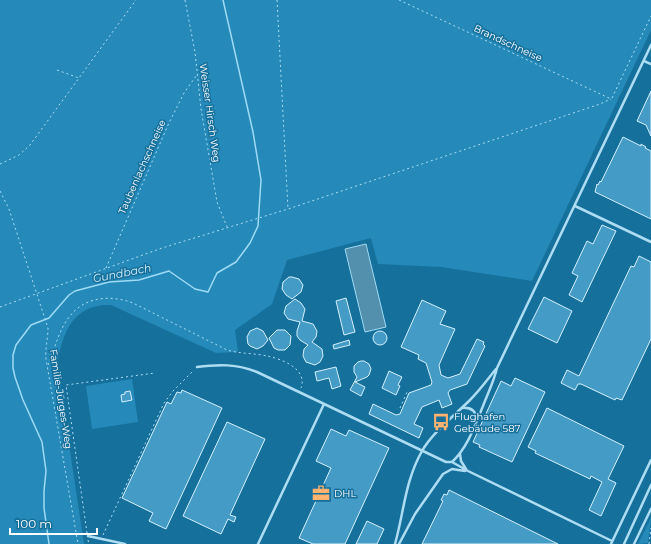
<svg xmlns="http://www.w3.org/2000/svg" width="651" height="544" viewBox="0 0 651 544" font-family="Montserrat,sans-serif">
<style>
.green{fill:#258ab9}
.water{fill:#5390ad;stroke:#9fdbf5}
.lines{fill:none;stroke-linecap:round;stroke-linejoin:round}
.stream{stroke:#9fdbf5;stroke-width:1.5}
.building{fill:#449bc5;stroke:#d5f0fd}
.path{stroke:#adddf3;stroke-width:1;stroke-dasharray:2 3;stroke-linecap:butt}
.lane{stroke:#adddf3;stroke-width:2.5}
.labels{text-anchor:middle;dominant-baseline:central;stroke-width:3;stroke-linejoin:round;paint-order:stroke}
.street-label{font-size:10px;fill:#fff;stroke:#16709c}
.poi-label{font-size:10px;fill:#fff;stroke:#16709c;text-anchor:start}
.water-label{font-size:11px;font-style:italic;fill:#d2eefb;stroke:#16709c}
</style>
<rect width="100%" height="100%" fill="#16709c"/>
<path class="green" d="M 0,0 L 651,0 L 651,30 L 532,281 L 441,267 L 378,264 L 371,238 L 287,260 L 272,304 L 235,330 L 238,352 L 216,353 L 111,305 C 73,304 63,332 57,364 L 84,544 L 0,544 Z
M 132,379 L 138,422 L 92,429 L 86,386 Z
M 651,518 L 648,543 L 638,544 Z"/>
<path class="water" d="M 366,244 L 386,327 L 365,332 L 345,249 Z"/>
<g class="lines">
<path class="stream" d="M 49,544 L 44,508 L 44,491 L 46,471 L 42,442 L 23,400 L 15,377 L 13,368 L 13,355 L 16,345 L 31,325 L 49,318 L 69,295 L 75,291 L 109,282 L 139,280 L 169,271 L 195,289 L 208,292 L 217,273 L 236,262 L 250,243 L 258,226 L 261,180 L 253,132 L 223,0"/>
</g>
<path class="building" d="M 651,91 L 651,136 L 646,125 L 637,121 Z
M 623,137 L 641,146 L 641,144 L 646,147 L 645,148 L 651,151 L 651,219 L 595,192 L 597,184 L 598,185 L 600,181 L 601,182 Z
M 602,225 L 616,231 L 582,302 L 569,295 L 578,276 L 572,273 L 587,241 L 593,244 Z
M 639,256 L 651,262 L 651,339 L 622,400 L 616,398 L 615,400 L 581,384 L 578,384 L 575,390 L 561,383 L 567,370 L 579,376 L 631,266 L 634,267 Z
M 289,277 L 292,277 L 299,279 L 303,285 L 301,292 L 292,299 L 286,295 L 282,289 L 283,282 Z
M 544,297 L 572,311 L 557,343 L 528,329 Z
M 346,298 L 355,332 L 344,335 L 336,301 Z
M 295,299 L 301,303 L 305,309 L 302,321 L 313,324 L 317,331 L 316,337 L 312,342 L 322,349 L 323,356 L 320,362 L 315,365 L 306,362 L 303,356 L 304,349 L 308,345 L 300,340 L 297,336 L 297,331 L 300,322 L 288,319 L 284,313 L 286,306 Z
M 422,300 L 446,311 L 440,324 L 455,329 L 439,365 L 441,375 L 448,378 L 460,374 L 477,339 L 484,342 L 483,344 L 485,346 L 467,384 L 450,390 L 448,393 L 452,404 L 442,408 L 439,400 L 422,407 L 414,424 L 423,428 L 419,438 L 369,414 L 373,404 L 396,415 L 400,414 L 409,393 L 431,385 L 432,382 L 426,363 L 418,359 L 419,355 L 401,347 Z
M 257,328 L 263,331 L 268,340 L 263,346 L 257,349 L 250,346 L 248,344 L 247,337 L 250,331 Z
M 277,330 L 285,330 L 291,336 L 290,345 L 285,350 L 278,350 L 274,348 L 269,338 Z
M373 338a7 7 0 1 1 14 0a7 7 0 1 1-14 0Z
M 349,340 L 350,345 L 334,349 L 333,345 Z
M 361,361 L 364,361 L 369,364 L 371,369 L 369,375 L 367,377 L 355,382 L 365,387 L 361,396 L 350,390 L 357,377 L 354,372 L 354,366 L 358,362 Z
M 336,367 L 341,386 L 332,389 L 329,378 L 317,381 L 315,372 Z
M 389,371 L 402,377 L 398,385 L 400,386 L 396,395 L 382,388 Z
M 515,378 L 545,392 L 512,462 L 479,447 L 480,445 L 473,442 L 501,381 L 511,386 Z
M 182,390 L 222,408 L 166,529 L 149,521 L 153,513 L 122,498 L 167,402 L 171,404 L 177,392 L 181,393 Z
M 130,391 L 132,400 L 122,402 L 121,395 L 125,394 L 125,392 Z
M 547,408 L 624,446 L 608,479 L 616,483 L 601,516 L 589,510 L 602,482 L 591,476 L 590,479 L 535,453 L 536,451 L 528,447 Z
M 227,422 L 265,439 L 230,515 L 236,517 L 234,522 L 228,519 L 221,534 L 183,516 Z
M 331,429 L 346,436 L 349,430 L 389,448 L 345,544 L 313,544 L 299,538 L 331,468 L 316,461 Z
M 449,490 L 558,544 L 422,544 L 443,501 L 441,500 L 444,494 L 447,495 Z
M 367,521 L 384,529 L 377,544 L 356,544 Z"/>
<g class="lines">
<path class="path" d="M 185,0 L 195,52 L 201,109 L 217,202 L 227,227
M 277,0 L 288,209
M 399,0 L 611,99
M 57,70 L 79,78
M 612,98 L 651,16
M 0,164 L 19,155 L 30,145 L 136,0
M 0,191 L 9,209 L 48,328 C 48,339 45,348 46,359 L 78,544
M 106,268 L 168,125 L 184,93 L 196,76
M 0,307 L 162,248 L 288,209 L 600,104 L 611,99
M 48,365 C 54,351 58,333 67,320 C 82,297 109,294 133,303 L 227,350 C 240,354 254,353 267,356 C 282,359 308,369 301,388
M 400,408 L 408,390
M 87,533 L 66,385 L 155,373
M 103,535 L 164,403 L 173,391 L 194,370
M 88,540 L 89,544
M 649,544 L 651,528"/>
<path class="lane" d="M 644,61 L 651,64
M 575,206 L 651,242
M 197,367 C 219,364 237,364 257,372 L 446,462 L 452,462 L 468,471 L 612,541
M 462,408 C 471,407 476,411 477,420
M 460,454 L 461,461 L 466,469
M 452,462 C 468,447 475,425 483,406 C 488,393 494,381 497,368 L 651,45
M 88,536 L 125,544
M 258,544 L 324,404
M 395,544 C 404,512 405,481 422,451 C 433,432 455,415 470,400 C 480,390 487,380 496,369
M 399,544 L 415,514 L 443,474 L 452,469 L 465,471
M 611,544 L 651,460
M 624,544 L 651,485
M 634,544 L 651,509"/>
</g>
<defs>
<g id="bus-bare" transform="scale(1.38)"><path d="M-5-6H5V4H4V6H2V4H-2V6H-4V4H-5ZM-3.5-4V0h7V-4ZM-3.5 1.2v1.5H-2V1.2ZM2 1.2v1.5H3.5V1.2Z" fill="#ffb36e" stroke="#16709c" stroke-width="2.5" paint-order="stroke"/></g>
<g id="office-bare" transform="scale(1.38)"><path d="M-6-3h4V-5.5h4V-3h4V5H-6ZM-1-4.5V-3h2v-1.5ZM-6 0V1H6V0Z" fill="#ffb36e" stroke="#16709c" stroke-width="2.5" paint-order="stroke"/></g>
</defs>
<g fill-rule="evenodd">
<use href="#bus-bare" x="441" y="422"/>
<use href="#office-bare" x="321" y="493"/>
</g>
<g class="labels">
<g class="street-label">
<text transform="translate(508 43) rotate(25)">Brandschneise</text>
<text transform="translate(210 113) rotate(82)">Weisser Hirsch Weg</text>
<text transform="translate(142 167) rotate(-66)">Taubenlachschneise</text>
<text transform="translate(61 399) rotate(81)">Familie-Jürges-Weg</text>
</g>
<g class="poi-label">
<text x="454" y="416">Flughafen<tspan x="454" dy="12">Gebäude 587</tspan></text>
<text x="334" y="493">DHL</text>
</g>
<g class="water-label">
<text transform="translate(122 273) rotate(-11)">Gundbach</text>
</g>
</g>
<path d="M10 528v6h87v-6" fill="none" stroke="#ffffff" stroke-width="2"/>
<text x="16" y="528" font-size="12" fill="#ffffff" stroke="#16709c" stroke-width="3" paint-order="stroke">100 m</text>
</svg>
